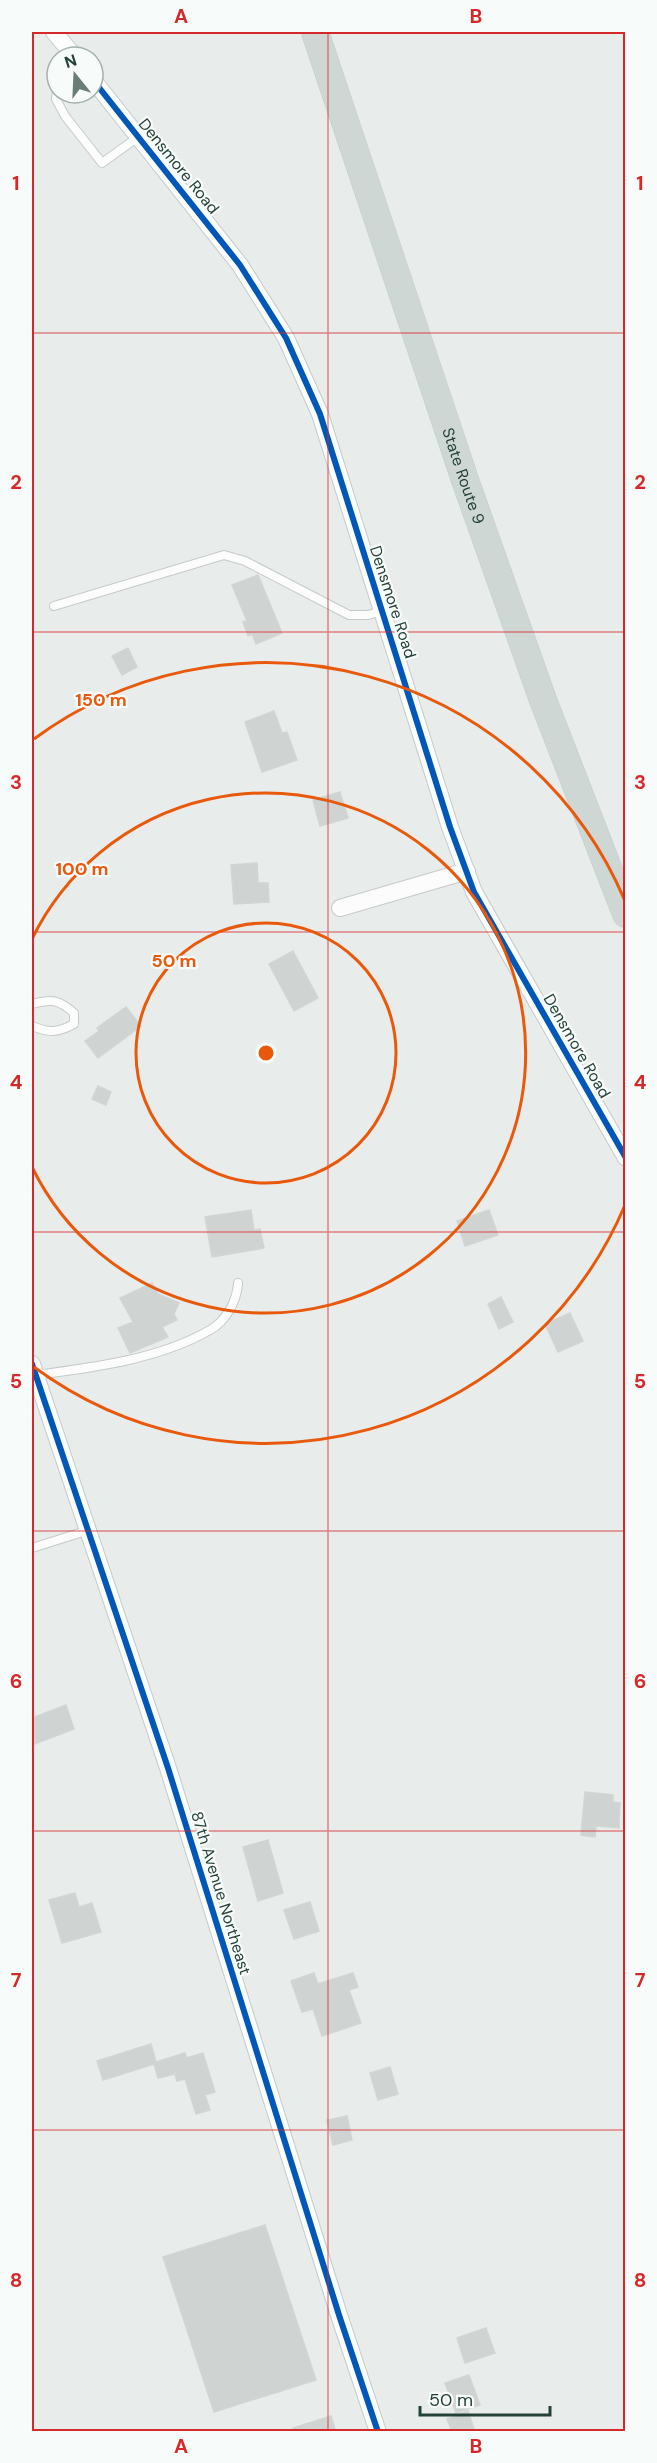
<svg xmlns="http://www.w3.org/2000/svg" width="657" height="2463" viewBox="0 0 657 2463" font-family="'DM Sans',sans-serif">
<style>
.building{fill:#cfd4d2;stroke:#d1d6d4;stroke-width:1.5}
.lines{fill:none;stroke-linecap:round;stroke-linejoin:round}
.service-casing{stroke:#c5cac8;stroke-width:10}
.minor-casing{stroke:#c5cac8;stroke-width:18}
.primary-casing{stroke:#c3ccc9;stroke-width:28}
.service{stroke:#fcfcfc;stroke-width:8}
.minor{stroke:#fcfcfc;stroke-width:16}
.primary{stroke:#cfd7d5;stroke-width:27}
.cycleway-casing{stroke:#f7fbf9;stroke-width:10}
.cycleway{stroke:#0057b8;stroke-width:6}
.grid{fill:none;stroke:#d62828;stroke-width:1.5;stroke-opacity:0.55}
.ring{fill:none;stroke:#e8590c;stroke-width:3}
.labels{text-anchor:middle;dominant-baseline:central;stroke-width:4.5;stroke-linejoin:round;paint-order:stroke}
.street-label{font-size:16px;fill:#24423a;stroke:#f7fbf9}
.centre{fill:#e8590c;stroke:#f7fbf9;stroke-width:3}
.ring-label{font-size:18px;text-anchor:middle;font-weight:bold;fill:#e8590c;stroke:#f7fbf9;stroke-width:4.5;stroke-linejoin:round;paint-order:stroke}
.neatline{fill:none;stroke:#d62828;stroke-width:2}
.grid-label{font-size:20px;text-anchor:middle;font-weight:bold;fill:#d62828}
</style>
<rect width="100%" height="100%" fill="#e8edeb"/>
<path class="building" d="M 258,575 L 282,633 L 256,644 L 252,634 L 248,636 L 243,622 L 247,621 L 232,585 Z
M 128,648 L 137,667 L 122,675 L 112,656 Z
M 274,711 L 282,733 L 287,732 L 297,760 L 262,772 L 245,722 Z
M 340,792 L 348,818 L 320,826 L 313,800 Z
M 257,863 L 258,883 L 268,883 L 269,902 L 234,904 L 231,865 Z
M 293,951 L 318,998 L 294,1011 L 269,964 Z
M 126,1007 L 141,1026 L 98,1058 L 85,1041 L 99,1031 L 97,1028 Z
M 98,1086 L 111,1092 L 106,1105 L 92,1099 Z
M 251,1210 L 254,1230 L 260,1229 L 264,1248 L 212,1257 L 205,1217 Z
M 489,1210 L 498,1235 L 465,1246 L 457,1221 Z
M 152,1283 L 158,1294 L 179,1303 L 174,1314 L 177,1320 L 162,1327 L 168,1337 L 130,1353 L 118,1328 L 133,1322 L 120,1298 Z
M 501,1297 L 513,1322 L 499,1329 L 488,1304 Z
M 570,1313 L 583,1341 L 558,1352 L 545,1324 Z
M 66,1705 L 74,1729 L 32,1745 L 32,1718 Z
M 585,1792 L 613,1795 L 613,1802 L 620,1803 L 619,1828 L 596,1826 L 595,1837 L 581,1835 Z
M 268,1840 L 283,1893 L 258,1901 L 243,1847 Z
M 75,1893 L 79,1907 L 92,1903 L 101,1932 L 62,1943 L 49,1900 Z
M 310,1902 L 319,1931 L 294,1939 L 284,1910 Z
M 314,1973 L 318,1984 L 353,1973 L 358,1987 L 349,1990 L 361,2023 L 322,2036 L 313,2009 L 302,2012 L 291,1981 Z
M 151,2044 L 156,2062 L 185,2053 L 187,2058 L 203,2053 L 215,2092 L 205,2095 L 210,2110 L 196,2114 L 185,2079 L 177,2081 L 175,2074 L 158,2078 L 154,2064 L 103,2080 L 97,2061 Z
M 390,2067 L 398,2094 L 378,2100 L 370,2073 Z
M 347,2116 L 352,2140 L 333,2145 L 327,2120 Z
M 265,2225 L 316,2380 L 214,2412 L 163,2257 Z
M 486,2328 L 495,2353 L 465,2363 L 457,2338 Z
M 469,2375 L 480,2405 L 456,2413 L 445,2383 Z
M 468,2411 L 475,2432 L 452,2432 L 447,2419 Z
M 331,2416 L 336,2432 L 293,2432 L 293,2428 Z"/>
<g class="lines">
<g class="service-casing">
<path id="service" d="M 57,88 L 56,99 L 65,116 L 102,163 L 138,137
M 54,606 L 224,555 L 245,561 L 349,615 L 368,615 L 382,611
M 32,1004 C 52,999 58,999 74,1013 L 74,1024 C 57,1033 49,1033 32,1026
M 35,1375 C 92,1368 160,1359 210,1330 C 226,1321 237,1301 238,1283
M 32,1548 L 89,1530"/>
</g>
<g class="minor-casing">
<path id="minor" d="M 54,32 L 75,57
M 93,80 L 240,265 L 286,338 L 320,414 L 450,827 L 474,892 L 626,1158
M 340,908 L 467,871
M 32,1364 L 168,1768 L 339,2315 L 378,2432"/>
</g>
<g class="primary-casing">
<g id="primary">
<path id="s1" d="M 315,32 L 465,480 L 543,700 L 626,914"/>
</g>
</g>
<use href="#service" class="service"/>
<use href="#minor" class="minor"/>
<use href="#primary" class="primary"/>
<g class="cycleway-casing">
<path id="cycleway" d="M 93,80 L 240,265 L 286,338 L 320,414 L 450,827 L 474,892 L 626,1158
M 32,1364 L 168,1768 L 339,2315 L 378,2432"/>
</g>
<use href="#cycleway" class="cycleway"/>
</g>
<path class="grid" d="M 328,32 L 328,2432M 32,333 L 626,333M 32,632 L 626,632M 32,932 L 626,932M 32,1232 L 626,1232M 32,1531 L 626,1531M 32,1831 L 626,1831M 32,2130 L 626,2130"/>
<g class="ring">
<circle cx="266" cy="1053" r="130"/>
<path d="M32 939A260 260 0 1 1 32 1167"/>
<path d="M625 1205A390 390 0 0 1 34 1367M34 739A390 390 0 0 1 625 901"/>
</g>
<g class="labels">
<g class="street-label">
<text transform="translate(179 166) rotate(51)">Densmore Road</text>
<text stroke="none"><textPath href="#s1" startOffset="468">State Route 9</textPath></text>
<text transform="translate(393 602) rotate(72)">Densmore Road</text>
<text transform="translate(577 1046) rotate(60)">Densmore Road</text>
<text transform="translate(221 1893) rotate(73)">87th Avenue Northeast</text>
</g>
</g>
<circle cx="266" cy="1053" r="9" class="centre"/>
<g class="ring-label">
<text x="101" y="706">150 m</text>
<text x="82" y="875">100 m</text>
<text x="174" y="967">50 m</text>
</g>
<rect width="657" height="2463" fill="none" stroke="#f7fbf9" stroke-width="66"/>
<g transform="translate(75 75) rotate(342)"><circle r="28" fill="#f7fbf9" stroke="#a3b1ad" stroke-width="1.5"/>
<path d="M0-4.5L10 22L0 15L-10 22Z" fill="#697e78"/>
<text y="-9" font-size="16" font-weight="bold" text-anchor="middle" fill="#24423a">N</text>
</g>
<path d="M420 2406v9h130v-9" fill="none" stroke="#24423a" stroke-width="3"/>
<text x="429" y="2406" font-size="18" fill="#24423a" stroke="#f7fbf9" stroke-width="4.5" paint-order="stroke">50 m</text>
<rect x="33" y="33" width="591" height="2397" class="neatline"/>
<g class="grid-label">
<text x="181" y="23">A</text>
<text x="476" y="23">B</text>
<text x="16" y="190">1</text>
<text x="640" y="190">1</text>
<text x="16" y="489">2</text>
<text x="640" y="489">2</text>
<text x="16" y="789">3</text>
<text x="640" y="789">3</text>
<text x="16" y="1089">4</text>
<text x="640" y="1089">4</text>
<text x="16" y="1388">5</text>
<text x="640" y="1388">5</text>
<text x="16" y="1688">6</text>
<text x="640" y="1688">6</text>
<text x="16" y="1987">7</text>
<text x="640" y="1987">7</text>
<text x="16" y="2287">8</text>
<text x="640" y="2287">8</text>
<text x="181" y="2453">A</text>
<text x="476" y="2453">B</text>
</g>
</svg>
